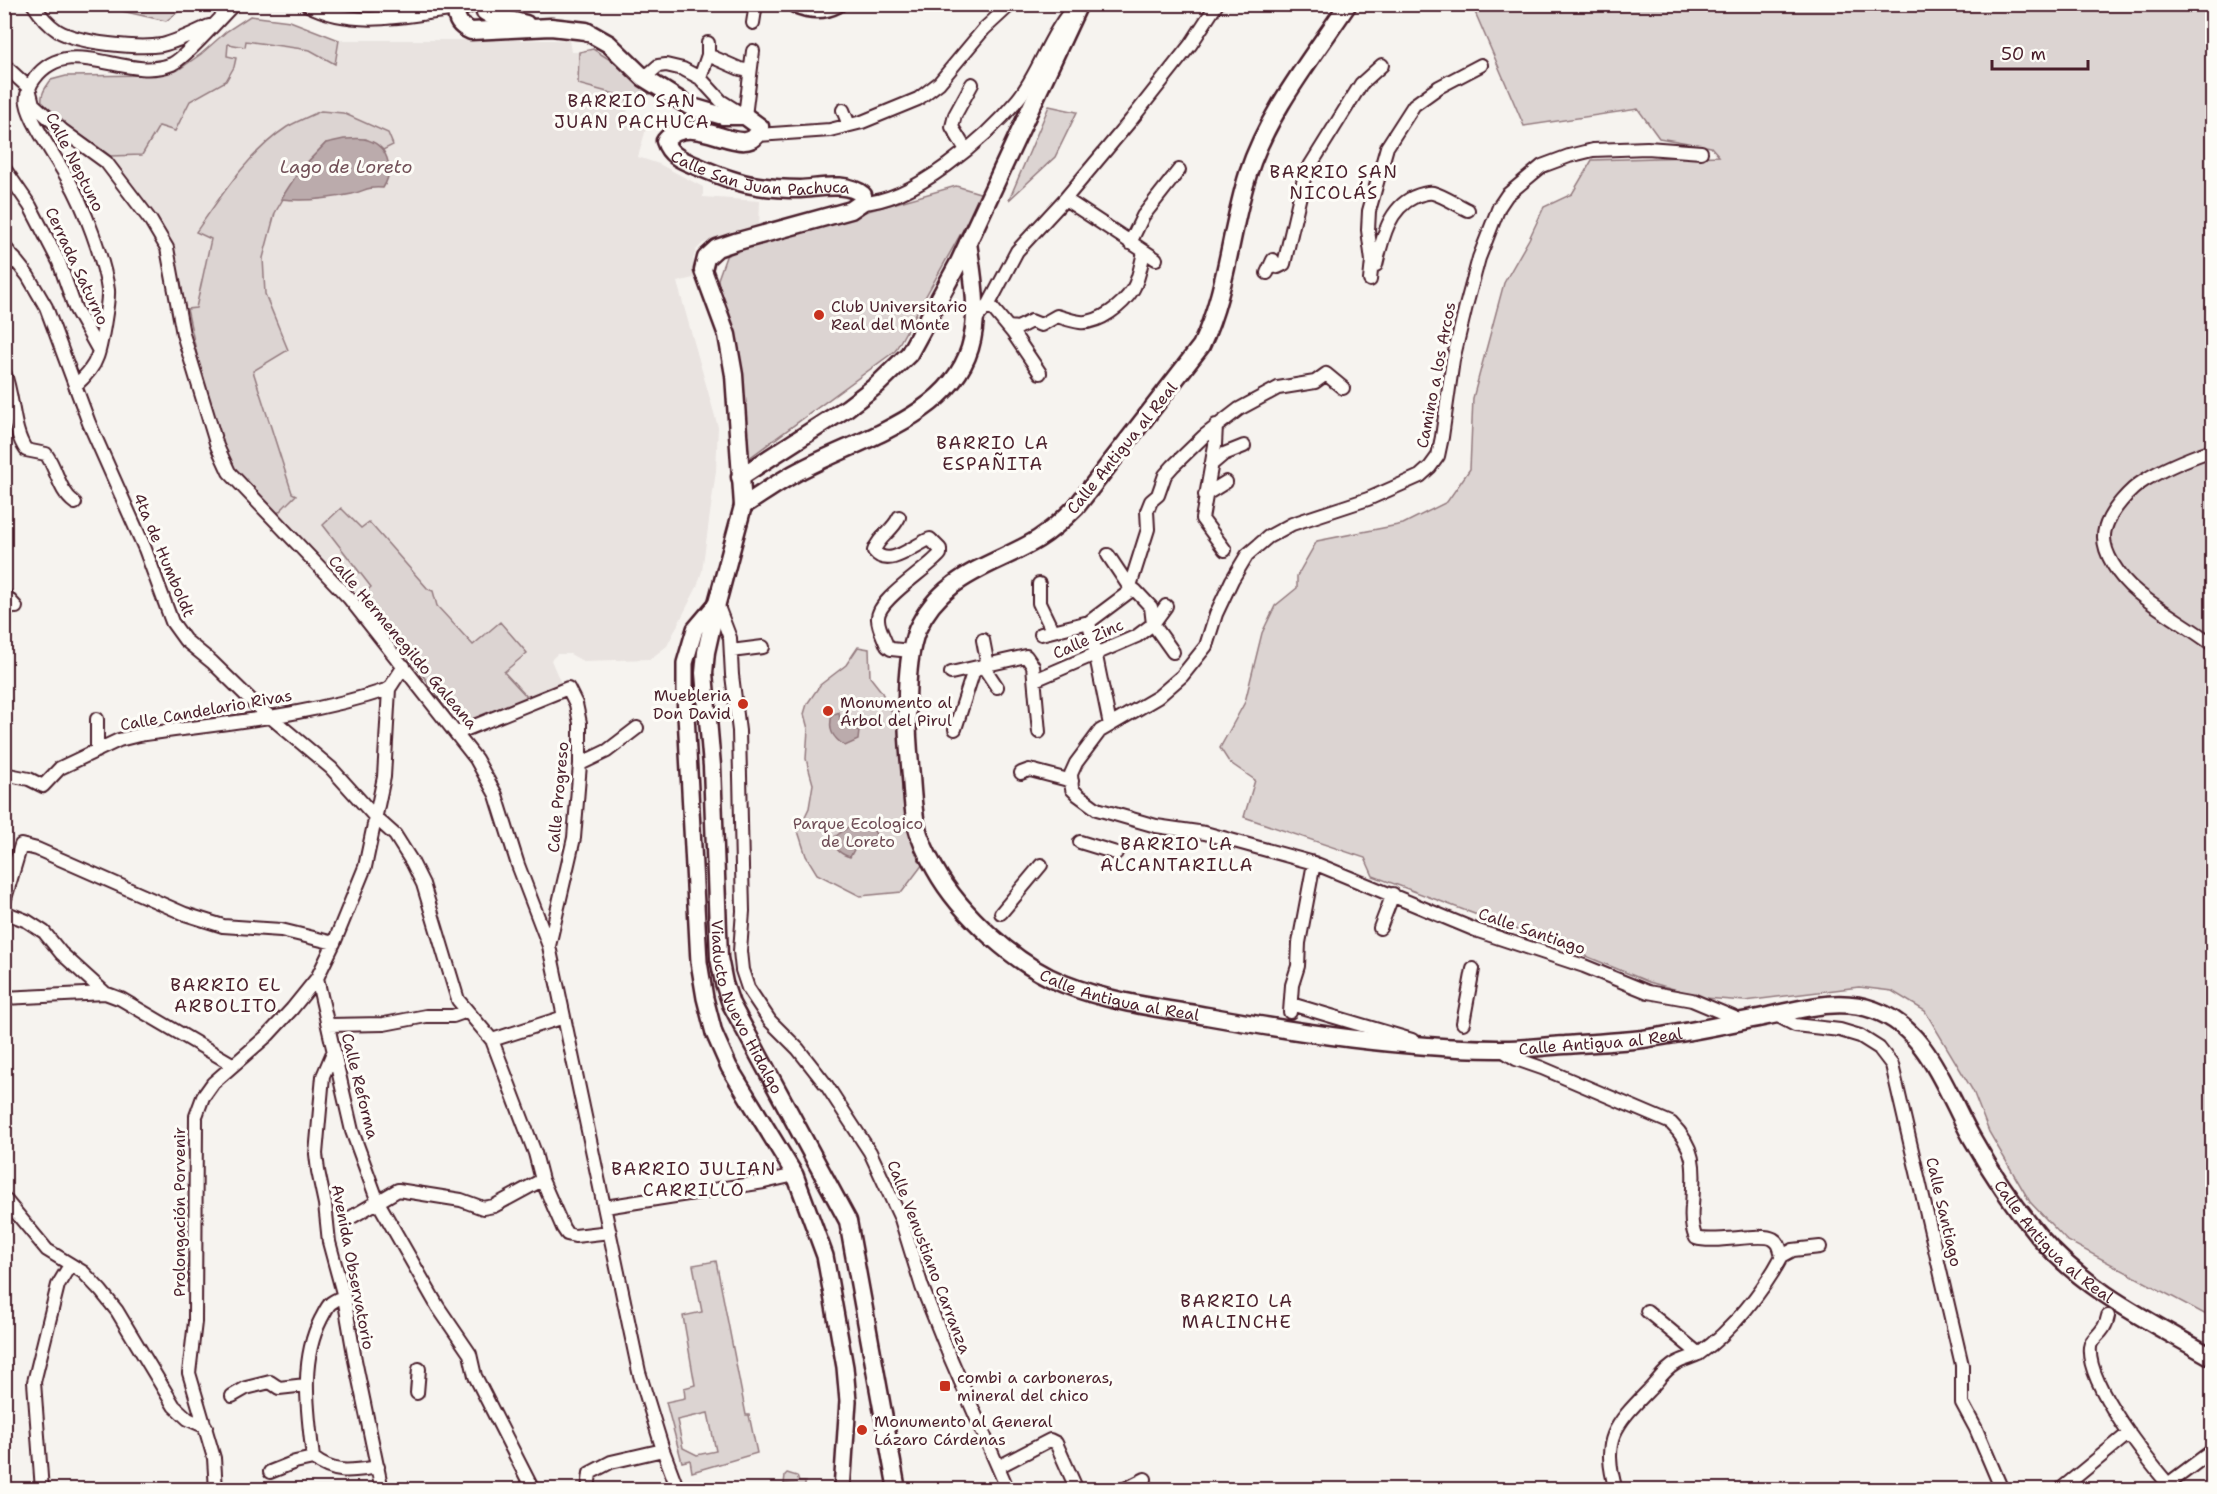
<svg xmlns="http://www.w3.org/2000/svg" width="2217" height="1494" viewBox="0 0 2217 1494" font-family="'Shantell Sans',sans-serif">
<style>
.built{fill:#e9e3e0}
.green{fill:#dcd4d2;stroke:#937a7e;stroke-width:1.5;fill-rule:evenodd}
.water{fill:#bbabac;stroke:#8e7378;stroke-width:1.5}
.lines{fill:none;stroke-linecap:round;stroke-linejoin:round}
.minor-casing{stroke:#4a1f2b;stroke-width:16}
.tertiary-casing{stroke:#4a1f2b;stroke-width:20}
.secondary-casing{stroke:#4a1f2b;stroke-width:21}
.minor{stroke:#fdfcf7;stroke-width:12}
.tertiary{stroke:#fdfcf7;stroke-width:15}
.secondary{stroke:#fdfcf7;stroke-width:16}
.poi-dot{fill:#c8321e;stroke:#fdfcf7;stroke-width:2}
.labels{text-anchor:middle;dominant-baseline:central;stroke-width:6;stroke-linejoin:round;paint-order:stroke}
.street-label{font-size:16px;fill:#4a1f2b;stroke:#fdfcf7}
.poi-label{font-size:16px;fill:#4a1f2b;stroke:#fdfcf7;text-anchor:start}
.park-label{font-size:16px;fill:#6e4c55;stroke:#fdfcf7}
.neighbourhood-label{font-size:18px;letter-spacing:1.5px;fill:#4a1f2b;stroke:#fdfcf7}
.water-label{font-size:18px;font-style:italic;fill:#725058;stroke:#fdfcf7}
</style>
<rect width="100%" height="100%" fill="#f6f3ef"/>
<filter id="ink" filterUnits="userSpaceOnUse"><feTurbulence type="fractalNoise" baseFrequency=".0167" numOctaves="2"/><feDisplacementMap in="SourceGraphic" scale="12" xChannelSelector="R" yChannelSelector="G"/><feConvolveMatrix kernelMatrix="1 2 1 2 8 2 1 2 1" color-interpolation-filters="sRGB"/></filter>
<g filter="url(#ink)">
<path class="built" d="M 250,16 L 290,21 L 339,40 L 569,40 L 571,52 L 579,52 L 578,84 L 622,96 L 631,104 L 622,122 L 646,129 L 638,157 L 659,164 L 703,187 L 703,197 L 760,201 L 759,230 L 703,243 L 696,250 L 693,259 L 697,277 L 677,282 L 718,427 L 716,471 L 702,571 L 697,587 L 667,646 L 650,659 L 583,661 L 570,654 L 557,654 L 551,660 L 562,686 L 490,715 L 371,588 L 360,597 L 277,514 L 216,426 L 200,369 L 172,244 L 110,156 L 98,145 L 52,115 L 43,104 L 42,97 L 51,80 L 66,76 L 158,75 L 178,70 L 201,54 L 227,31 Z"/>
<path class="green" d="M 115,5 L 187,5 L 166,21 L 122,11 Z
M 1472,5 L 2212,5 L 2212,1318 L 2066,1240 L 2030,1202 L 1989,1132 L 1973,1091 L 1925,1011 L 1892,991 L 1859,987 L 1745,1001 L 1705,998 L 1649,982 L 1576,952 L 1373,876 L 1365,858 L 1244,817 L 1255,780 L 1229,762 L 1220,748 L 1245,702 L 1262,633 L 1275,606 L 1297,588 L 1297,576 L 1317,541 L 1403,524 L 1447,502 L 1470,469 L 1473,398 L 1504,283 L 1529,239 L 1544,207 L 1572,194 L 1592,160 L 1719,156 L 1711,147 L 1659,138 L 1638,109 L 1524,126 Z
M 250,16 L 290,21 L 339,40 L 335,64 L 310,50 L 246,41 L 245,47 L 228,44 L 227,56 L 236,58 L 234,67 L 226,81 L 190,101 L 175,131 L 159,126 L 142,155 L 110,156 C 98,145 47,115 43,106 C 39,96 45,88 51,80 L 66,76 L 158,75 L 178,70 L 201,54 L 227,31 Z
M 593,49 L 623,68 L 649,94 L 631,104 L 622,96 L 578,84 L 579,52 Z
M 1049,106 L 1077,112 L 1055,157 L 1009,200 Z
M 321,111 L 343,113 L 388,133 L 393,145 L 383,150 L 366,139 L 326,143 L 299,171 L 275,213 L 263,258 L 265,294 L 288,350 L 253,371 L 292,493 L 296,495 L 277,514 L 233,467 L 216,426 L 200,369 L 187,309 L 196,308 L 211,239 L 196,232 C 221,196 250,151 287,127 C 298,121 310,116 321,111 Z
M 956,186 L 983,194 L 895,351 L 741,464 L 718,279 L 728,251 Z
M 341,508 L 361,528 L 369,522 L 428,589 L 433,591 L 437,606 L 473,645 L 500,622 L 527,653 L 504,672 L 529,699 L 458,727 L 427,681 L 360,597 L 371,587 L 323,525 Z
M 858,647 L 869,649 L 870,677 L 881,691 L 897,722 L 900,740 L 902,791 L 913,810 L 923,864 L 902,892 L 860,896 L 817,874 L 806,856 L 798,831 L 809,808 L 813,784 L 806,759 L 808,729 L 804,714 L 807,704 L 820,685 L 846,665 Z
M 716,1261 L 746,1415 L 749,1415 L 757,1453 L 692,1472 L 690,1460 L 682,1462 L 666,1402 L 685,1398 L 684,1388 L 695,1385 L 683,1316 L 702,1312 L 693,1265 ZM 708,1413 L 716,1451 L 697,1455 L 683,1448 L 677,1420 Z
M 787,1473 L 797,1476 L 799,1482 L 805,1482 L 805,1489 L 794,1489 L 794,1485 L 784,1484 L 785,1475 Z"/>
<path class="water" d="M 344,139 C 351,139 358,138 364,139 C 388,144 395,169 383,188 C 366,187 367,190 352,194 C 328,199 305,202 281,199 L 299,171 L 326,143 Z
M 839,712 L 841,728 L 844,722 L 859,731 L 858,740 L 845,746 C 832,737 828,730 832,715 Z
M 851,825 L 863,826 L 873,829 L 881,844 L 868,847 L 863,840 L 856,846 L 850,857 C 839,854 836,849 832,839 Z"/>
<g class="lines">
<g class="minor-casing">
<path id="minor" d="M 33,4 C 40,15 47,24 58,31 C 79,43 138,49 162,45 C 178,41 194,33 209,26
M 306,4 C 353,29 406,16 456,9
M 753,23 L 756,4
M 708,55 L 740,69 L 750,71
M 4,65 L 29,88
M 644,78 L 658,66 L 666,65 L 683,69 L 700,78 L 721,101 L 745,116 L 753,51
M 700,78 L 708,55 L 708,43
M 29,88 L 33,104 L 62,130 L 106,162 L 151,221 L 167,248 L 183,334 L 217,446 L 229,472 L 349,598 L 476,759 L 496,795 L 518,865 L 549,946 L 639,1372 L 663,1450 L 678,1490
M 843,110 L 849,125
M 758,135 L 830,130 L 862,122 L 918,99 L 939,83 L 984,29 L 1011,4
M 966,150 L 952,127 L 955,115 L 972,84
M 1701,152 L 1647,148 L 1593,150 L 1569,156 L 1542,166 L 1507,195 L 1499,207 L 1479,258 L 1466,306 L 1453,360 L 1442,437 L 1438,456 L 1430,467 L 1420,476 L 1368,499 L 1292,524 L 1268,537 L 1247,555 L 1232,580 L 1216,614 L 1206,646 L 1182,676 L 1158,697 L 1100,731 L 1076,763 L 1071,774 L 1072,789 L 1078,795 L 1097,809 L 1156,826 L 1205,833 L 1314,863 L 1478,931 L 1584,966 L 1648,992 L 1692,1000 L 1742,1021
M 4,168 L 30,206 L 59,262 L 75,308 L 98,349
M 1065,199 L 1156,259
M 861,203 C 913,202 986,138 1018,99 C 1039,73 1048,38 1069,13
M 1130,243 L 1143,216 L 1179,170
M 4,246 L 28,276 L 46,307 L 89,423 L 145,549 L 172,622 L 185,640 L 212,662 L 255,704 L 331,768 L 376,818 L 395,835 L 412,862 L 423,884 L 458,1000 L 492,1040 L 535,1153 L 542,1180 L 563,1228 L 567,1234 L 575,1236 L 610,1232
M 1376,265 C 1382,240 1388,209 1414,197 C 1419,195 1427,192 1433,193 C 1444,196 1457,205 1468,210
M 4,267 L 15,259
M 1267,273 L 1273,260 L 1278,267 L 1284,264 L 1305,174 L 1361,84 L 1382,65
M 1370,280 L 1372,261 L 1368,230 L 1369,211 L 1387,147 L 1414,105 L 1439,87 L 1481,65
M 989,304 L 1013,333 L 1040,373
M 974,321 L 989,304 L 1017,251 L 1065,199 L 1131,120 L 1191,44 L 1217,4
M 1008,327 L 1018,328 L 1031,321 L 1041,325 L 1057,316 C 1064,318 1072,321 1080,322 C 1099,324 1123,305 1133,289 C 1139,279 1141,264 1144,252
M 4,372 C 14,397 12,430 26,450 L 46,454 C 58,471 58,490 75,503
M 75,386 C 84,378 93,369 97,357 C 101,347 109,300 108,290 C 104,260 84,206 68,179 C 58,161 30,122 27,103 C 25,96 30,84 35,78 C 70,32 126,83 172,64 C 185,58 221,17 234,4
M 1216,425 L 1215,445 L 1202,519 L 1225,550
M 2212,450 C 2189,458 2166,467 2145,480 C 2130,489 2110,511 2105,529 C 2099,551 2121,579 2137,592 C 2160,611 2188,626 2212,644
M 1211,465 L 1224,454 L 1244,446
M 1205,495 L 1226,482
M 899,517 C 893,531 878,537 874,551 C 889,570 915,544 930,539 L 940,549 L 940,554 C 927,570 876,600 878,619 C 878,627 884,638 887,646 L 891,649 L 911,651
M 1108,555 L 1128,585 L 1136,591 L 1151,607 L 1153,624 L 1173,652
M 1039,584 L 1039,603 L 1052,630
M 1130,586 L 1148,529 L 1147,511 L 1151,501 L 1158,495 L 1165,475 L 1173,466 L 1204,436 L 1239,409 L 1278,388 L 1315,382 L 1326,374 L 1343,388
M 4,594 L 16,607
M 717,604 L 730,638 L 732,675 L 739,731 L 743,911 L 740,951 L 742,970 L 748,988 L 770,1021 L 798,1049 L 827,1086 L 870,1152 L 901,1219 L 922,1287 L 950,1357 L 1008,1490
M 1089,622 L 1110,725
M 1041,634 L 1089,622 L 1133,589
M 983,640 L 988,666
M 731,651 L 763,647
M 983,666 L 997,687
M 951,673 L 1026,656 L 1033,666 L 1039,732
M 1035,680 L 1137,636 L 1153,624 L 1166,606
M 97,719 L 97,751
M 955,729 L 973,673 L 978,668
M 457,733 L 568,688 L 576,704 L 580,723 L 580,764 L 574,838 L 549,946
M 580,764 L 607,751 L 637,728
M 1021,773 L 1029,770 L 1034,771 L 1072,781
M 4,774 L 29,779 L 43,786 L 60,768 L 119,740 L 139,735 C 223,723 309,716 389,689
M 1080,842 L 1116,853
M 4,902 L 21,845 L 37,849 L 185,914 L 223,926 L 281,930 L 334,943
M 4,912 L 27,921 L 44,932 L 61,953 L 105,993 L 121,999 L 232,1064
M 1001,913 L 1041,865
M 1380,928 L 1393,894
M 317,978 L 352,1131 L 378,1202 L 438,1307 L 470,1354 L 475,1376 L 533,1490
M 4,998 L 105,993
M 1291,1004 L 1412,1040
M 1290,1012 L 1292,985 L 1298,966 L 1299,943 L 1314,863
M 1776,1015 L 1795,1025 L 1840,1030 L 1860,1036 L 1879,1048 L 1892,1065 L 1962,1365 L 1962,1403 L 1976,1429 L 2002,1490
M 1463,1023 L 1473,969
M 328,1025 L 384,1024 L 426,1016 L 453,1016 L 467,1011
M 492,1040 L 564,1017
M 334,1050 L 323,1076 L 316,1154 L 318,1171 L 325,1204 L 329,1242 L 344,1297 L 355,1360 L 382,1490
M 1502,1050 L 1516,1059 L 1542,1068 L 1671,1123 C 1698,1150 1694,1170 1692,1206 C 1691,1217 1691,1228 1696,1238 C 1715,1244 1761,1232 1773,1239 C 1780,1243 1780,1249 1782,1256
M 4,1198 L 47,1250 L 83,1272 L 101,1291 L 117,1311 L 174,1406 L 188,1419 L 206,1427
M 605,1207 L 764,1182 L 795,1175
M 350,1218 L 398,1190 L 461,1200 L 483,1208 L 494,1206 L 542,1180
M 1782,1256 L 1793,1250 L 1820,1247
M 1647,1311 L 1699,1354
M 2108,1316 C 2105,1334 2091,1337 2090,1347 C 2086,1384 2149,1462 2173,1490
M 417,1393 L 419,1369
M 232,1396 L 246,1388 L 270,1382 L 279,1388 L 306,1385
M 313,1458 C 308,1412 299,1362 321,1319 C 324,1314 327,1306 331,1303 C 335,1300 340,1298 344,1297
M 998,1467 L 1050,1440 L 1056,1443 L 1077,1490
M 270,1472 L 295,1462 L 313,1458 C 335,1475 352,1471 378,1467
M 2168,1484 L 2212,1451
M 42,1490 L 34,1382 L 58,1285 L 70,1265
M 216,1490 L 214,1458 L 189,1373 L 195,1322 L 196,1116 L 203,1097 L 213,1083 L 268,1035 L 292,1009 L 317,978 L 334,943 L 365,867 L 384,777 L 389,689 L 404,666
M 588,1490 L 590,1473 L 611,1462 L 663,1450
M 1123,1490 L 1145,1479
M 1616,1490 C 1601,1439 1615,1425 1649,1390 C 1657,1382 1665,1369 1675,1364 C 1682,1359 1692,1358 1700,1353 C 1731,1332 1764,1290 1782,1256
M 2060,1490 L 2129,1433"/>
</g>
<g class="tertiary-casing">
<path id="tertiary" d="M 717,603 L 695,629 L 685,663 L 685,695 L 699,962 L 705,998 L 714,1033 L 729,1067 L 795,1175 L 825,1256 L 845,1367 L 848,1401 L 842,1490"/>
</g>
<g class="secondary-casing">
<g id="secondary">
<path id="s1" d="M 469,4 L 456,9 C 456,21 460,26 471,31 L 551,27 L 586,31 L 609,44 L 644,78 L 689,106 L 723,116 L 745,116 L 760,127 C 749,167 693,106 665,141 C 670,156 682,160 696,166 C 716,174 736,183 758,186 C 771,188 786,189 800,189 C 820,188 846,181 863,195 L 861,203 L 851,210 L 735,242 L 717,248 L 706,258 L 703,270 L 727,335 L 734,375 L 743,506 L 717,603 L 706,652 L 704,673 L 712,766 L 719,958 L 724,983 L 731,1004 L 848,1221 L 897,1490"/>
<path d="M 486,4 L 485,12 L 490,15 L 526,24"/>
<path d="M 795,4 C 809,10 824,11 837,4"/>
<path id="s2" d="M 1348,4 C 1312,58 1268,112 1248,174 C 1230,231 1227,292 1201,346 L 1076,507 C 1064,519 1052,530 1038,539 C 1011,556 979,565 953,585 C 937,597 925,612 917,630 C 902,669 907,735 911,776 C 912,792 913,808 916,824 C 920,840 927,855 935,869 C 960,914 1016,965 1064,984 C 1109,1002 1159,1008 1207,1016 C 1302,1033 1400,1048 1497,1049 C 1520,1050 1543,1046 1565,1045 C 1591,1043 1617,1042 1643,1039 C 1685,1033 1727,1024 1768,1016 C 1802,1009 1839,997 1874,1010 C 1928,1029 1946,1092 1972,1138 C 1991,1172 2013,1205 2038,1235 C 2084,1290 2151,1322 2212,1357"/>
<path d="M 740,477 L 847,408 L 877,385 L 909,354 L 959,262 L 1079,4"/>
<path d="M 743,506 C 762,494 781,480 801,470 C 859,439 949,417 970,348 C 980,315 973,276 968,243"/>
</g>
</g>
<use href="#minor" class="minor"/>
<use href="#tertiary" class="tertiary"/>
<use href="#secondary" class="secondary"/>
</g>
</g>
<g class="poi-dot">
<circle cx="819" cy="315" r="6"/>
<circle cx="743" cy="704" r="6"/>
<circle cx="828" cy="711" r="6"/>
<rect x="939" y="1380" width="12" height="12" rx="3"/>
<circle cx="862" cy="1430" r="6"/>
</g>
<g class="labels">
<g class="street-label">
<text transform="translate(75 162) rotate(63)">Calle Neptuno</text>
<text stroke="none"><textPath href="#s1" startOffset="576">Calle San Juan Pachuca</textPath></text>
<text transform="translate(77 266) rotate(65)">Cerrada Saturno</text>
<text transform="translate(1436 375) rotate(-79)">Camino a los Arcos</text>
<text transform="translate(1122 448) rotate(-51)">Calle Antigua al Real</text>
<text transform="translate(164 555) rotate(67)">4ta de Humboldt</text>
<text transform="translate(1088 639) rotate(-24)">Calle Zinc</text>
<text transform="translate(403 642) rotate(50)">Calle Hermenegildo Galeana</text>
<text transform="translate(206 710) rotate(-10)">Calle Candelario Rivas</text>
<text transform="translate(558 797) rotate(-85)">Calle Progreso</text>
<text transform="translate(1532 931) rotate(19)">Calle Santiago</text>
<text stroke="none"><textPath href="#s2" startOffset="1262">Calle Antigua al Real</textPath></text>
<text stroke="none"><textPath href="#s1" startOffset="1623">Viaducto Nuevo Hidalgo</textPath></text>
<text stroke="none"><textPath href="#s2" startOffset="1748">Calle Antigua al Real</textPath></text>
<text transform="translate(360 1086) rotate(76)">Calle Reforma</text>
<text transform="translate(179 1212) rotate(-90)">Prolongación Porvenir</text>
<text transform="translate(1944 1212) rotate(77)">Calle Santiago</text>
<text stroke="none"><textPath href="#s2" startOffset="2324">Calle Antigua al Real</textPath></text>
<text transform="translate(929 1257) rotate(69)">Calle Venustiano Carranza</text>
<text transform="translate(353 1267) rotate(79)">Avenida Observatorio</text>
</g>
<g class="poi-label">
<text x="831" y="306">Club Universitario<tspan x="831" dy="18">Real del Monte</tspan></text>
<text x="731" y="695" text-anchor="end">Muebleria<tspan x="731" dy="18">Don David</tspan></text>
<text x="840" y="702">Monumento al<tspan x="840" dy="18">Árbol del Pirul</tspan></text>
<text x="957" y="1377">combi a carboneras,<tspan x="957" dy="18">mineral del chico</tspan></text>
<text x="874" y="1421">Monumento al General<tspan x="874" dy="18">Lázaro Cárdenas</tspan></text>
</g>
<g class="park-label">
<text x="858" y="823">Parque Ecologico<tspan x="858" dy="18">de Loreto</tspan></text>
</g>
<g class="neighbourhood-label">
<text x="632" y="101">BARRIO SAN<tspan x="632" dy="21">JUAN PACHUCA</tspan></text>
<text x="1334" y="172">BARRIO SAN<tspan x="1334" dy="21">NICOLÁS</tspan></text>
<text x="993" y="443">BARRIO LA<tspan x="993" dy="21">ESPAÑITA</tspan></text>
<text x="1177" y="844">BARRIO LA<tspan x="1177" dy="21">ALCANTARILLA</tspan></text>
<text x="226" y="985">BARRIO EL<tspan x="226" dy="21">ARBOLITO</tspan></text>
<text x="694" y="1169">BARRIO JULIAN<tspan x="694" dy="21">CARRILLO</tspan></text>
<text x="1237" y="1301">BARRIO LA<tspan x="1237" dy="21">MALINCHE</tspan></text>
</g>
<g class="water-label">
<text x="346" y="167">Lago de Loreto</text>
</g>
</g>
<rect width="2217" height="1494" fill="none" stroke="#fdfcf7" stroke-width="24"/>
<rect x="12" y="12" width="2193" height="1470" fill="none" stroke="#4a1f2b" stroke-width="2" filter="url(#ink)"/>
<path d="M1992 60v9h96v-9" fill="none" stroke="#4a1f2b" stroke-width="3"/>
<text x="2001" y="60" font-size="18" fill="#4a1f2b" stroke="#fdfcf7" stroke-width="4.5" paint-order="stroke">50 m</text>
</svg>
